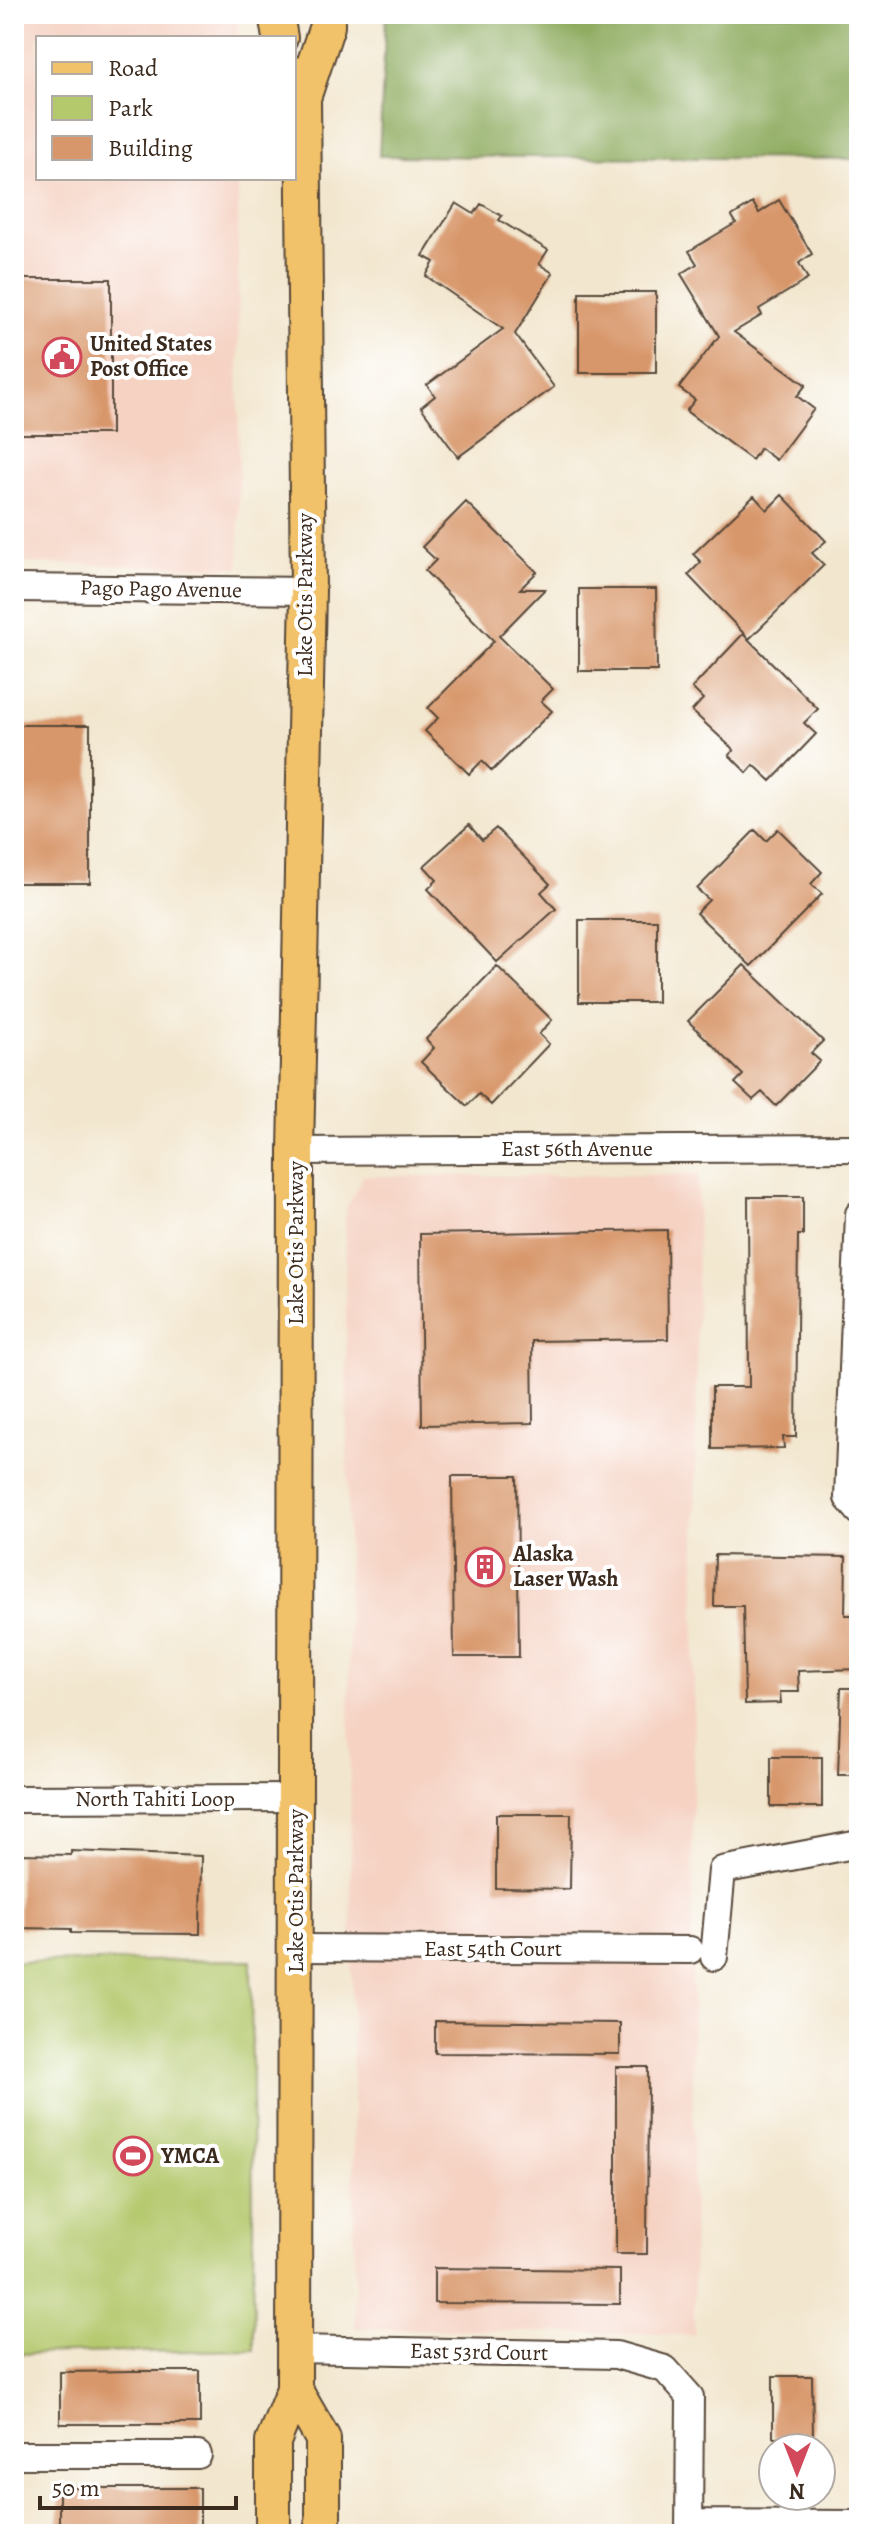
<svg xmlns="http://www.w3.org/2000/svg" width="873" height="2548" viewBox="0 0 873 2548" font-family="Alegreya,serif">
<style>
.built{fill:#f5d2c2}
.green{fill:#b4c86c;stroke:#787945;stroke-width:2}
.forest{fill:#8fac60;stroke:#656b3f;stroke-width:2}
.building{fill:#d8976b}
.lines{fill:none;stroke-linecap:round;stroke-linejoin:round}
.minor-casing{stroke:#564638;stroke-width:30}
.major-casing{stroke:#564638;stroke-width:38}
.minor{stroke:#fff;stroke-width:26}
.major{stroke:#f2c26a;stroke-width:34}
.labels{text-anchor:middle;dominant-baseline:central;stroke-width:8;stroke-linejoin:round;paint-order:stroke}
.poi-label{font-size:22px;font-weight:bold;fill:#3b2a1e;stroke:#fff;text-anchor:start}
.street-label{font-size:22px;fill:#3b2a1e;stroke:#fff}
</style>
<rect width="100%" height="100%" fill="#fff"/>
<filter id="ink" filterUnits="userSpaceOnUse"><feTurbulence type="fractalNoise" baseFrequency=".0125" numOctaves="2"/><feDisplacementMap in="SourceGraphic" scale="16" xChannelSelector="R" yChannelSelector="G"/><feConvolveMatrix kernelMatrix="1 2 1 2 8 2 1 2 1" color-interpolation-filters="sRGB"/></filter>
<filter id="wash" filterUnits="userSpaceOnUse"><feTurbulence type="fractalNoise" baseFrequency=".006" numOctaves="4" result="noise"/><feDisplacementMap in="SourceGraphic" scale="32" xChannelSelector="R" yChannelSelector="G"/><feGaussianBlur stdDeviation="1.8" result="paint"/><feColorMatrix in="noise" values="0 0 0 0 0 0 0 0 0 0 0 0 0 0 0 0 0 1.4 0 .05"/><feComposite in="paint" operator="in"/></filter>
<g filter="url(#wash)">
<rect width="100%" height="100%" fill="#f2e6ce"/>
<path class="built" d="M 14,14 L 238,14 L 238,38 L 38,38 L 38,178 L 238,178 L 239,568 L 14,563 Z
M 698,1175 L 692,1936 L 694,2335 L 355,2328 L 345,1211 L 363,1176 Z"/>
<path class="green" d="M 251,1960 L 254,2350 L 14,2354 L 14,1962 Z"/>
<path class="forest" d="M 386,14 L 859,14 L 859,159 L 379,156 Z"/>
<g id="blocks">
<path class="building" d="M 779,200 L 812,254 L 799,263 L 808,279 L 759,309 L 762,315 L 734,332 L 806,385 L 797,396 L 814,409 L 776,460 L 760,448 L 752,460 L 686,411 L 695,400 L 679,388 L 719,336 L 681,274 L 697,264 L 689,251 L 736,223 L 732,216 L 753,203 L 759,213 Z
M 456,203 L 474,214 L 481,204 L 502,216 L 499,220 L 548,250 L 539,264 L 553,273 L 515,334 L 554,387 L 458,457 L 421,407 L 435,396 L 427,385 L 503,329 L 426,276 L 434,262 L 423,256 Z
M 14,279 L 111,279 L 111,434 L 14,434 Z
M 579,292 L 656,292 L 656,373 L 579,373 Z
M 782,495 L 826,541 L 812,553 L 824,565 L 749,639 L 688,575 L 701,562 L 693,554 L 754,496 L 767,510 Z
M 466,502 L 537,572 L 520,589 L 545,589 L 499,636 L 553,689 L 541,701 L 552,711 L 492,771 L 482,761 L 469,774 L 425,731 L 438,718 L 428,708 L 494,641 L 425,571 L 436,560 L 422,547 Z
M 579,589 L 656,589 L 657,671 L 579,671 Z
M 743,634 L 818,709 L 804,723 L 816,734 L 771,781 L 754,765 L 747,773 L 729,755 L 734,750 L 692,711 L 703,699 L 692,688 Z
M 14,725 L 90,725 L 90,883 L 14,883 Z
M 469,825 L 482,840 L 496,828 L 550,884 L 541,892 L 556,909 L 497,962 L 428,889 L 437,880 L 424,866 Z
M 778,829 L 822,872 L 811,884 L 822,894 L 751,966 L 696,913 L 709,900 L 697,889 L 755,830 L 766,841 Z
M 579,920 L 657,920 L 657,1002 L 579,1002 Z
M 744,965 L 823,1041 L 811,1053 L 820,1061 L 776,1106 L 762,1092 L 753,1100 L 735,1083 L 743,1075 L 688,1021 Z
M 497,966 L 552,1020 L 539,1034 L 549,1044 L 491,1105 L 479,1094 L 467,1106 L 421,1062 L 434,1048 L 426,1039 Z
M 748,1197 L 803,1197 L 803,1235 L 798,1235 L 796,1437 L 783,1437 L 784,1448 L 712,1449 L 712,1387 L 749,1387 Z
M 667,1230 L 668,1339 L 532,1341 L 533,1423 L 422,1425 L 420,1234 Z
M 452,1476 L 517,1476 L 519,1657 L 454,1657 Z
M 715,1555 L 846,1557 L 845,1615 L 859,1615 L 859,1669 L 798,1671 L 799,1692 L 780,1692 L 781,1703 L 745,1704 L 743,1606 L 714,1606 Z
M 841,1688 L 859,1688 L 859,1775 L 838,1775 Z
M 771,1757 L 822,1757 L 822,1807 L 771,1807 Z
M 496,1814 L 571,1814 L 570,1889 L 496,1888 Z
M 71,1851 L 201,1856 L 200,1934 L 71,1933 L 71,1929 L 19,1928 L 19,1854 L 71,1855 Z
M 435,2021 L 620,2023 L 620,2054 L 435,2053 Z
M 616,2067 L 648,2067 L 647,2254 L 616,2254 Z
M 434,2268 L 620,2270 L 620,2304 L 434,2303 Z
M 134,2371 L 200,2371 L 200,2424 L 60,2424 L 60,2372 Z
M 773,2376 L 812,2376 L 813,2437 L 773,2437 Z
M 59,2488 L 200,2488 L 200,2534 L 59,2534 Z"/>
</g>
</g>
<g filter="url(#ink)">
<use href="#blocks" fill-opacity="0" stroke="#564638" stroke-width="2"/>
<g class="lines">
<g class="minor-casing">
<path id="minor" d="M 14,588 L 308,591
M 296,1151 L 859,1148
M 859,1214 L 848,1498 L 859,1511
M 14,1799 L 296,1798
M 297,1948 L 690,1950
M 714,1957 L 722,1870 L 859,1844
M 292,2349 L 616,2355 L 665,2369 L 690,2397 L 689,2534
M 14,2455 L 198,2455
M 689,2523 L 859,2524"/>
</g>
<g class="major-casing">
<path id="major" d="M 276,14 L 280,38
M 303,98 L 327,26 L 327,14
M 294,2389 L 323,2439 L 323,2534
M 273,2534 L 273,2442 L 294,2389 L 296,1151 L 308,591 L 303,98 L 294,74"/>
</g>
<use href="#minor" class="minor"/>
<use href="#major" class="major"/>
</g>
</g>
<defs>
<g id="civic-ring" transform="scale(2)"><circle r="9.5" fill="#fff" stroke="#d1495b" stroke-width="1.5"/><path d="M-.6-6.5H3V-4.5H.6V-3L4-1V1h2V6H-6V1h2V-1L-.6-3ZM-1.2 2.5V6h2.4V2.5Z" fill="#d1495b"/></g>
<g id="building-ring" transform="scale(2)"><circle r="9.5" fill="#fff" stroke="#d1495b" stroke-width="1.5"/><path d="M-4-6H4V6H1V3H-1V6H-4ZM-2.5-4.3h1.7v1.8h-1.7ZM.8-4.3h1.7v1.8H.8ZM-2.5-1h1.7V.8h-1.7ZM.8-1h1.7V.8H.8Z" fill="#d1495b"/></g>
<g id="stadium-ring" transform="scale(2)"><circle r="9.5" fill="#fff" stroke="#d1495b" stroke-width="1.5"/><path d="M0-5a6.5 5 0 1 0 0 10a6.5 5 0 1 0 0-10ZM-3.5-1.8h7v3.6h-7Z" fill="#d1495b"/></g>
</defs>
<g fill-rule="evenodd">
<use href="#civic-ring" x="62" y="357"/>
<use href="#building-ring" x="485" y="1567"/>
<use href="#stadium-ring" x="133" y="2156"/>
</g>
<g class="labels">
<g class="poi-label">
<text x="90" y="344">United States<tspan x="90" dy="25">Post Office</tspan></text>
<text x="513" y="1554">Alaska<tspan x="513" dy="25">Laser Wash</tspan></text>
<text x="161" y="2156">YMCA</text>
</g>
<g class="street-label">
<text transform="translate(161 589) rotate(1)">Pago Pago Avenue</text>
<text transform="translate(305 595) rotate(-90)">Lake Otis Parkway</text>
<text x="577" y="1149">East 56th Avenue</text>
<text transform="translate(296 1243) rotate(-90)">Lake Otis Parkway</text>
<text x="155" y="1799">North Tahiti Loop</text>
<text transform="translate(296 1891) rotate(-90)">Lake Otis Parkway</text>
<text x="493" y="1949">East 54th Court</text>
<text transform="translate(479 2352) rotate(1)">East 53rd Court</text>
</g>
</g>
<rect width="873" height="2548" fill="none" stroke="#fff" stroke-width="48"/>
<rect x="36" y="36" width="260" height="144" fill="#ffffff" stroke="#b1aaa5" stroke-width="2"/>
<rect x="52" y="62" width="40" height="12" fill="#f2c26a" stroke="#b1aaa5" stroke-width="2"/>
<text x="108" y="76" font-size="24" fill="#3b2a1e">Road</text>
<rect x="52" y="96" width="40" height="24" fill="#b4c86c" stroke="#b1aaa5" stroke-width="2"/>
<text x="108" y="116" font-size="24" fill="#3b2a1e">Park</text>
<rect x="52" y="136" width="40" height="24" fill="#d8976b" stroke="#b1aaa5" stroke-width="2"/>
<text x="108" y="156" font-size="24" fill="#3b2a1e">Building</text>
<g transform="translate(797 2472) rotate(180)"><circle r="38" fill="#ffffff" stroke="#b1aaa5" stroke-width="2"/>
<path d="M0-6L14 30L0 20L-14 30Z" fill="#d1495b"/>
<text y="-12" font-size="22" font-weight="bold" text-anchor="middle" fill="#3b2a1e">N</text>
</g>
<path d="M40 2496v12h196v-12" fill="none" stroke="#3b2a1e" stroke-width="4"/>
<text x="52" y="2496" font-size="24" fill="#3b2a1e" stroke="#ffffff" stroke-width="6" paint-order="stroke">50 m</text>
</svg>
